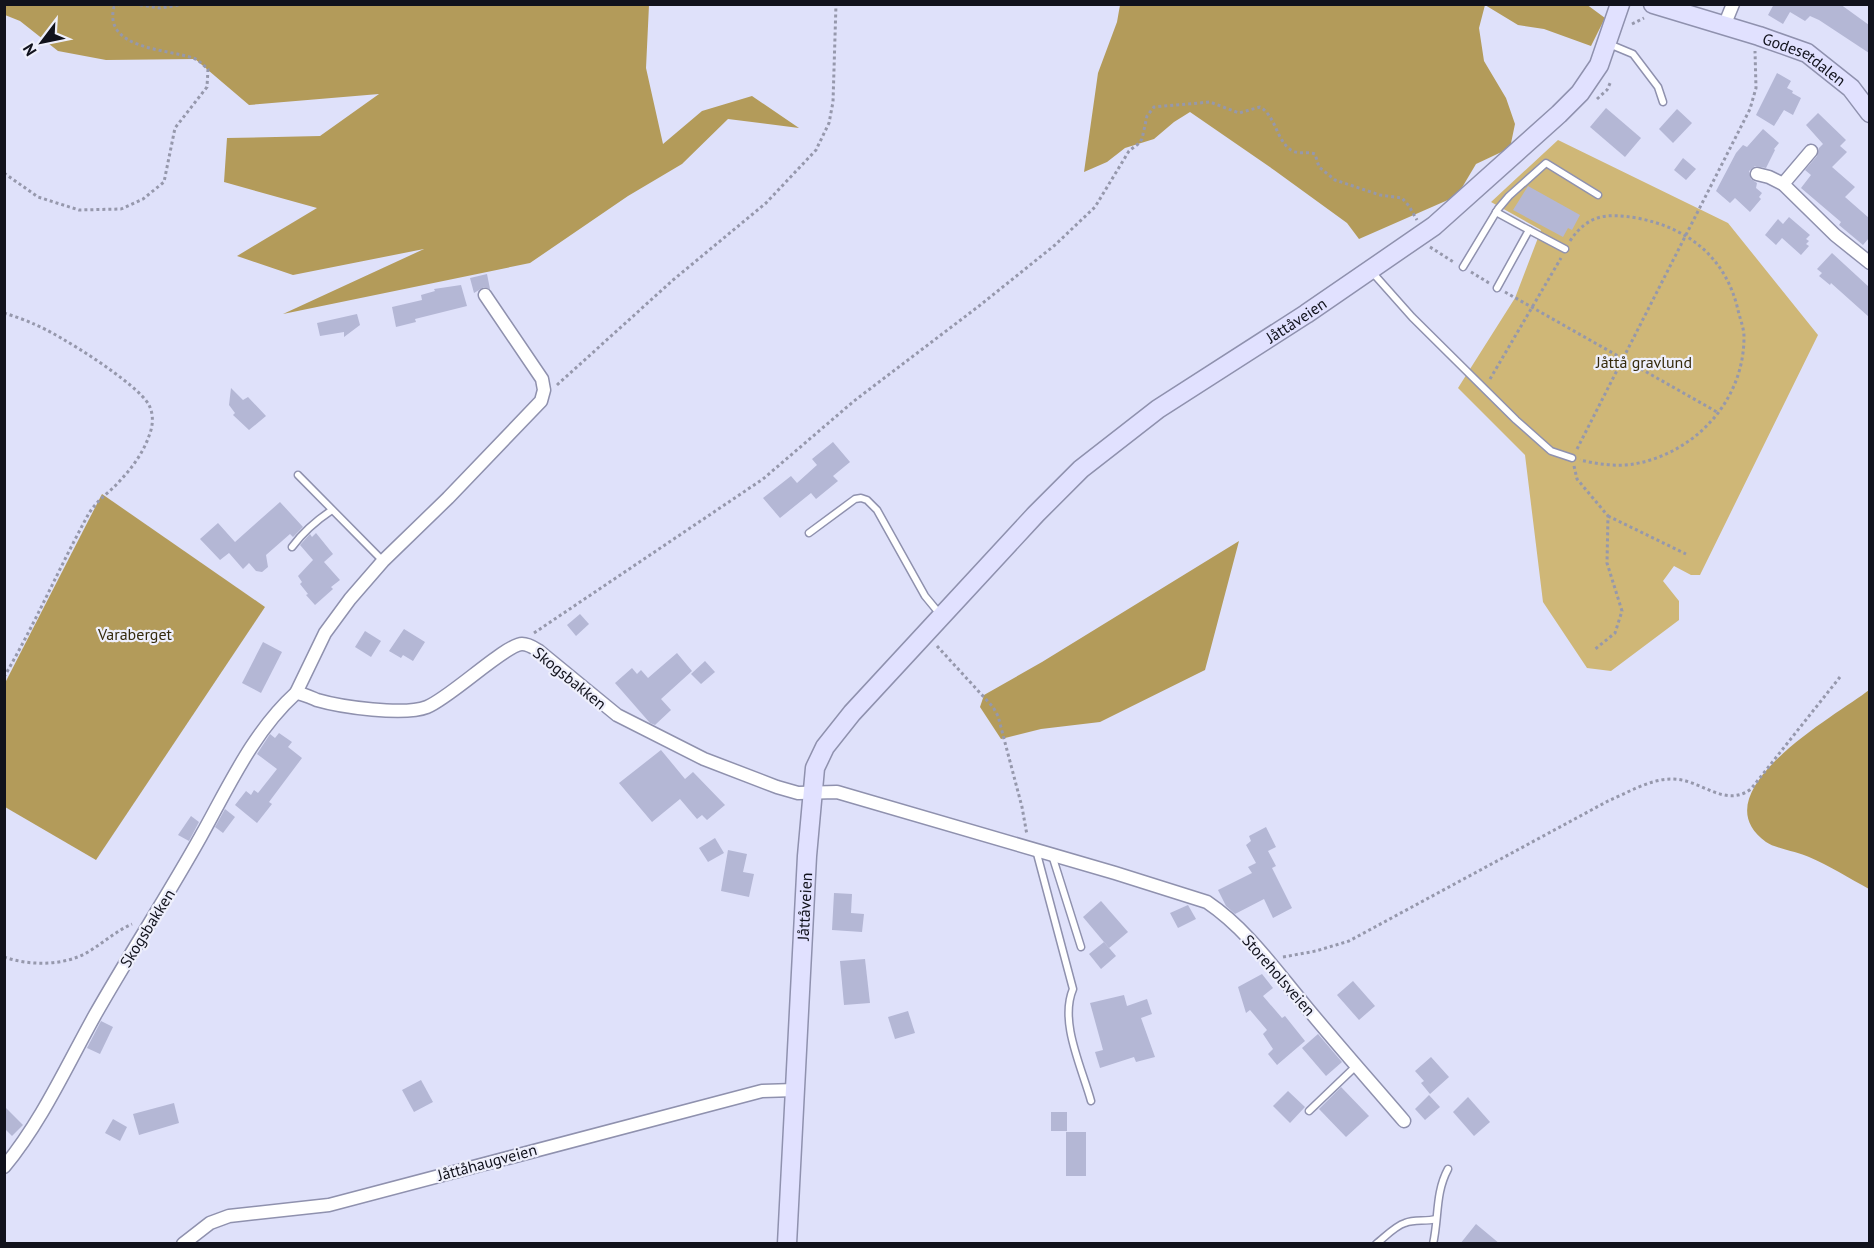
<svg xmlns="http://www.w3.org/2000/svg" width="1874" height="1248" font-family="'PT Sans',sans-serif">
  <rect width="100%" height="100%" fill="#dfe1fa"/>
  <polygon fill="#cfb777" points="1558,140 1728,223 1818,335 1700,575 1691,575 1674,566 1663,581 1679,601 1679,620 1611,671 1587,668 1543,602 1525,455 1458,388 1515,298 1541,230 1491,202"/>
  <g fill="#b39b5a">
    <polygon points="5,4 649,5 646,68 663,144 702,111 752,96 799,128 728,119 682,164 628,196 530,263 283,314 424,249 293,275 237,256 317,208 224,182 227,138 320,136 379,94 249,105 195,59 106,60 58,51 20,21 5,15"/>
    <polygon points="1586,4 1605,18 1591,46 1544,29 1518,25 1485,5 1479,28 1484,61 1506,98 1515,124 1510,148 1476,164 1457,196 1359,239 1347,223 1274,170 1190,112 1174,122 1154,139 1125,148 1107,162 1084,172 1098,73 1117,22 1120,5"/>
    <polygon points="102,494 265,607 96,860 5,807 5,683"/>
    <polygon points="1239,541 1205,670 1100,722 1041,729 1001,739 980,707 984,695 1042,662"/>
    <path d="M 1869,690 L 1869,689 L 1869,889 C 1849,878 1830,866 1809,857 C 1798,852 1774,848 1766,842 C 1697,792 1837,715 1869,690 Z"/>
  </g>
  <g fill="#b4b7d5">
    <polygon points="1774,4 1840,4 1869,25 1869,53 1819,20 1810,16 1805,21 1790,12 1783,24 1768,15"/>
    <polygon points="1777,73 1791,81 1787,88 1793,91 1792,93 1801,98 1793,115 1784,110 1774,126 1756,115"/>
    <polygon points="1606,108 1641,138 1625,157 1590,127"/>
    <polygon points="1677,109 1692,123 1673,143 1659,129"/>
    <polygon points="1818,113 1846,140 1840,146 1847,152 1832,167 1855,187 1845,197 1869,218 1869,238 1863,245 1839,225 1841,222 1801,188 1811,175 1805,170 1817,156 1819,148 1823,144 1806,125"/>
    <polygon points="1763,129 1779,143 1774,149 1775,150 1766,168 1755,166 1749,171 1751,179 1757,183 1756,188 1762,193 1759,197 1761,199 1750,212 1735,198 1730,203 1716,191 1736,153 1743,145 1747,147"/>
    <polygon points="1683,158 1696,169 1686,180 1674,170"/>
    <polygon points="1528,186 1580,215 1572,230 1568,228 1563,237 1513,210"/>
    <polygon points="1789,217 1810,235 1806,239 1809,241 1806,244 1809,246 1801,255 1782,238 1776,245 1765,235 1778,219 1783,224"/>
    <polygon points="1832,253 1869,287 1869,317 1831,283 1830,285 1819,276 1822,273 1817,269"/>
    <polygon points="487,274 490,289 484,287 474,293 470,278"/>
    <polygon points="461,285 467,306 415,319 416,322 396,327 392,307 422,300 421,295 435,291 434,289"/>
    <polygon points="357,314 360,325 344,337 344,332 320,336 317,323"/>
    <polygon points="231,388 243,400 248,397 266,416 249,430 233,415 235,413 229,405"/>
    <polygon points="833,442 850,462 833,476 838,481 816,499 811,493 780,518 763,498 791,476 797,483 817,465 812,459"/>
    <polygon points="280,502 303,527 293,537 290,534 266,555 268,567 262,572 256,571 249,563 243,569 229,553 220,560 200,539 218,523 235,542"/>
    <polygon points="316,533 333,554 324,562 340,580 331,587 333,589 315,605 306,595 308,594 300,584 302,582 298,576 313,560 300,545 310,534 312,537"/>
    <polygon points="580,614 589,624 576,636 567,625"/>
    <polygon points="404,629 425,642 413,661 403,655 401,658 389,651"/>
    <polygon points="365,631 381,641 371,657 355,647"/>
    <polygon points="263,642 282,652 261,693 242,683"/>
    <polygon points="677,653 692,671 661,699 671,710 655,725 650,723 615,683 632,668 637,674 641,670 648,678"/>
    <polygon points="705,661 715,672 701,684 691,674"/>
    <polygon points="279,733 292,742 288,747 302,758 269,802 272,804 257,823 235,805 246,791 251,795 254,790 258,793 277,769 257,754 270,734 275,738"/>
    <polygon points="661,750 685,779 693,772 725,805 707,820 702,815 697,819 680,799 652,822 619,783"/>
    <polygon points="225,809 235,817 223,833 215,827"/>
    <polygon points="191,816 199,822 189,841 178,835"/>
    <polygon points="1266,827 1276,847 1268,851 1276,866 1272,868 1292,908 1273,918 1264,899 1235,914 1226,906 1218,890 1252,873 1248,867 1256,863 1246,845 1251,841 1249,836"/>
    <polygon points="715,838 724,853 708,862 699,848"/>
    <polygon points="728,850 747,854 743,872 754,874 749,897 721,891"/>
    <polygon points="834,893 852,894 851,913 864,914 862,932 832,930"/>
    <polygon points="1101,901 1128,932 1109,948 1083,917"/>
    <polygon points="1188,905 1196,919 1178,928 1170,913"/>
    <polygon points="1104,942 1116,956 1101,969 1089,954"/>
    <polygon points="865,959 870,1003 844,1005 840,961"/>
    <polygon points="1262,974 1273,988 1263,996 1282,1018 1285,1016 1305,1041 1277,1065 1268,1054 1273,1049 1263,1034 1267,1030 1250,1010 1246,1013 1238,987"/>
    <polygon points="1353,981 1375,1006 1359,1020 1337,995"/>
    <polygon points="1124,995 1127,1006 1147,999 1152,1014 1141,1018 1155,1057 1136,1062 1134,1057 1100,1068 1095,1052 1103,1050 1090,1003"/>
    <polygon points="908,1011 915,1033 895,1039 888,1017"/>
    <polygon points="101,1021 113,1027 100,1054 87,1048"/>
    <polygon points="1318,1034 1342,1062 1326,1076 1302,1048"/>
    <polygon points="1431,1057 1449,1077 1430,1094 1421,1083 1424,1081 1415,1071"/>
    <polygon points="421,1080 433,1102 414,1112 402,1090"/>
    <polygon points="1341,1087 1369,1116 1346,1137 1319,1109"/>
    <polygon points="1288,1091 1305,1107 1290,1123 1273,1106"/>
    <polygon points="1429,1095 1440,1107 1425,1120 1415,1109"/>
    <polygon points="1468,1097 1490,1122 1474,1136 1453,1112"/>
    <polygon points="174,1103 179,1123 139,1135 133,1114"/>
    <polygon points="4,1106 23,1125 12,1136 4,1128"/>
    <rect x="1051" y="1112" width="16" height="19"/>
    <polygon points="113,1119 127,1127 120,1141 105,1133"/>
    <rect x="1066" y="1132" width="20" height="44"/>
    <polygon points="1476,1224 1500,1244 1460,1244"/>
  </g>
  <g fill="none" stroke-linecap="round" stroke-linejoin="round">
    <defs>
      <g id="lane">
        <polyline points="1609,44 1633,54 1658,87 1663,102"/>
        <polyline points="1496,212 1529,230"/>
        <polyline points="1463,267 1498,209 1509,196 1546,163 1598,195"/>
        <polyline points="1372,272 1412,317 1516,420 1551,451 1572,458"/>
        <polyline points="1497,288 1529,230 1565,249"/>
        <polyline points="298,475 383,561"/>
        <polyline points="809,533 855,499 861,498 867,500 877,510 925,596 939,613"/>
        <path d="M 292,547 C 303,532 317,520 332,510"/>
        <path d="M 1036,850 L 1073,989 C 1059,1022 1082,1068 1091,1101"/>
        <polyline points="1052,855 1081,947"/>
        <polyline points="1309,1111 1356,1066"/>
        <path d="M 1376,1244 C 1385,1237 1395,1226 1405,1223 C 1415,1219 1425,1222 1436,1219"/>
        <path d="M 1433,1244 C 1439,1218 1435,1193 1448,1169"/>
      </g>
      <g id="street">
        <polyline points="1724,26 1733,4"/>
        <polyline points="1757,174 1769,177 1783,184 1835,235 1870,263"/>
        <polyline points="1783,184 1811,151"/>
        <polyline points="296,693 325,633 350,599 383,561 448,498 541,401 544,390 542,379 485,295"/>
        <path d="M 4,1167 C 42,1121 66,1067 95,1015 C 129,955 167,897 201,836 C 229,786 253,732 296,693 C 304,694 310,697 317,700 C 341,707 404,716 427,707 C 450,698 506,644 522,644 C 529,644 534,648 539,651 L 617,715 L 704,759 L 777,787 L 798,793 L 837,792 L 1115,873 L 1207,902 C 1244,927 1271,964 1299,998 C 1333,1040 1369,1080 1404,1121"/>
        <polyline points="183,1244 210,1223 229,1216 329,1205 762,1091 795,1090"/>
      </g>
      <g id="secondary">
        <path id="s1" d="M 1653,4 L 1759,36 L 1807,53 L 1851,88 L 1870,113"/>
        <path id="s2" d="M 787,1244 L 807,856 L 815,768 L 825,747 L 852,713 L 1036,514 L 1081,469 L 1158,409 L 1306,314 L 1434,226 L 1559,114 L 1580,93 L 1599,65 L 1620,4"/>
      </g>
    </defs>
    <use href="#lane" stroke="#8f91ae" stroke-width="9"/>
    <use href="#street" stroke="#8f91ae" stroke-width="15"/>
    <use href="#secondary" stroke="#8f91ae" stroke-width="21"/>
    <g stroke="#9698ac" stroke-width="3" stroke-dasharray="3 3" stroke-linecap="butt">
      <polyline points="134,4 160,8 185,4"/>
      <polyline points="1632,24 1644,18"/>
      <polyline points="1597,99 1607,90 1611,81"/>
      <path d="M 4,173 L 38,197 L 79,210 L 121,209 L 143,199 L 164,182 L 175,128 L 207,87 L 208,69 C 203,65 199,60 193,58 C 167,49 103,49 114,7 L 120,4"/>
      <path d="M 1570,241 C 1588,214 1607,213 1637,218 C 1689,228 1726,258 1738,310 C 1740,319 1744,328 1744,337 C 1744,401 1695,453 1634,464 C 1617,467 1597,464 1580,460"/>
      <polyline points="1430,247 1455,263"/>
      <polyline points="1471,272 1489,283"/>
      <polyline points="1505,292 1717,412"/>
      <path d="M 4,313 C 14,316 25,320 34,324 C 59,334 138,384 149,405 C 154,415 153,426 149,436 C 142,456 128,473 113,488 C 104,496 94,504 88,515 C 59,568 35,624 4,677"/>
      <polyline points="1490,379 1561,258"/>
      <polyline points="557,385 673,280 766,203 816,150 829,123 833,102 836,4"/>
      <polyline points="1577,449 1750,109 1756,88 1755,51"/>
      <polyline points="1574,466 1577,479 1608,516 1607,563 1622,611 1615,633 1594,650"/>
      <polyline points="1608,516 1686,554"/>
      <path d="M 534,633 L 763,479 L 854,401 L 979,306 L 1055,245 L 1095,207 L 1129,151 L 1138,144 L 1142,139 L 1147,116 L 1154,107 L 1210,102 L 1239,113 L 1260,107 C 1276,116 1276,140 1291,150 C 1299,155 1307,151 1315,154 L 1319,167 L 1335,180 L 1380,195 L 1402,198 L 1409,206 L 1417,220"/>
      <polyline points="937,646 993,707 998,716 1022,807 1027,835"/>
      <path d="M 4,957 C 30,966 64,966 88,952 C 103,943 116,931 132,924"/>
      <path d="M 1283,957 L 1316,951 L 1349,941 L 1608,801 C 1627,793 1650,779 1671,779 C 1700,778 1724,809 1751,789 L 1840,677"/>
    </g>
    <use href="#lane" stroke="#fff" stroke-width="6"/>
    <use href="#street" stroke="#fff" stroke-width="12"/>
    <use href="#secondary" stroke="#e1e1ff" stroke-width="18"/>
  </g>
  <g text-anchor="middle" stroke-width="4.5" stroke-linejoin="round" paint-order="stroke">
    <g font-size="16" fill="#11121c" stroke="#eeeffc">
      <text dy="6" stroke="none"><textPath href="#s1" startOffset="162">Godesetdalen</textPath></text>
      <text dy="6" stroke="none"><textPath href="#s2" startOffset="1140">Jåttåveien</textPath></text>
      <text transform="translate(570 678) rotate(39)" y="6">Skogsbakken</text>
      <text dy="6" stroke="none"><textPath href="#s2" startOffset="338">Jåttåveien</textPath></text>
      <text transform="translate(147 928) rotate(-58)" y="6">Skogsbakken</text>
      <text transform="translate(1279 975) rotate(49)" y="6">Storeholsveien</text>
      <text transform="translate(487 1162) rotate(-15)" y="6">Jåttåhaugveien</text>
    </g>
    <g font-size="16" fill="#352a0c" stroke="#eeeffc">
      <text x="1644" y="368">Jåttå gravlund</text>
      <text x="135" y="640">Varaberget</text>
    </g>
  </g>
  <rect width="1874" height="1248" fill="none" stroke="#11121c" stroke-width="12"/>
  <g transform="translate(42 42) rotate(238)" stroke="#eeeffc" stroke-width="4.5" paint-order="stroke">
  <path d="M0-4.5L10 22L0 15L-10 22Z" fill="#11121c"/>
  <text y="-9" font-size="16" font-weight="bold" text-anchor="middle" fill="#11121c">N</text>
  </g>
</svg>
